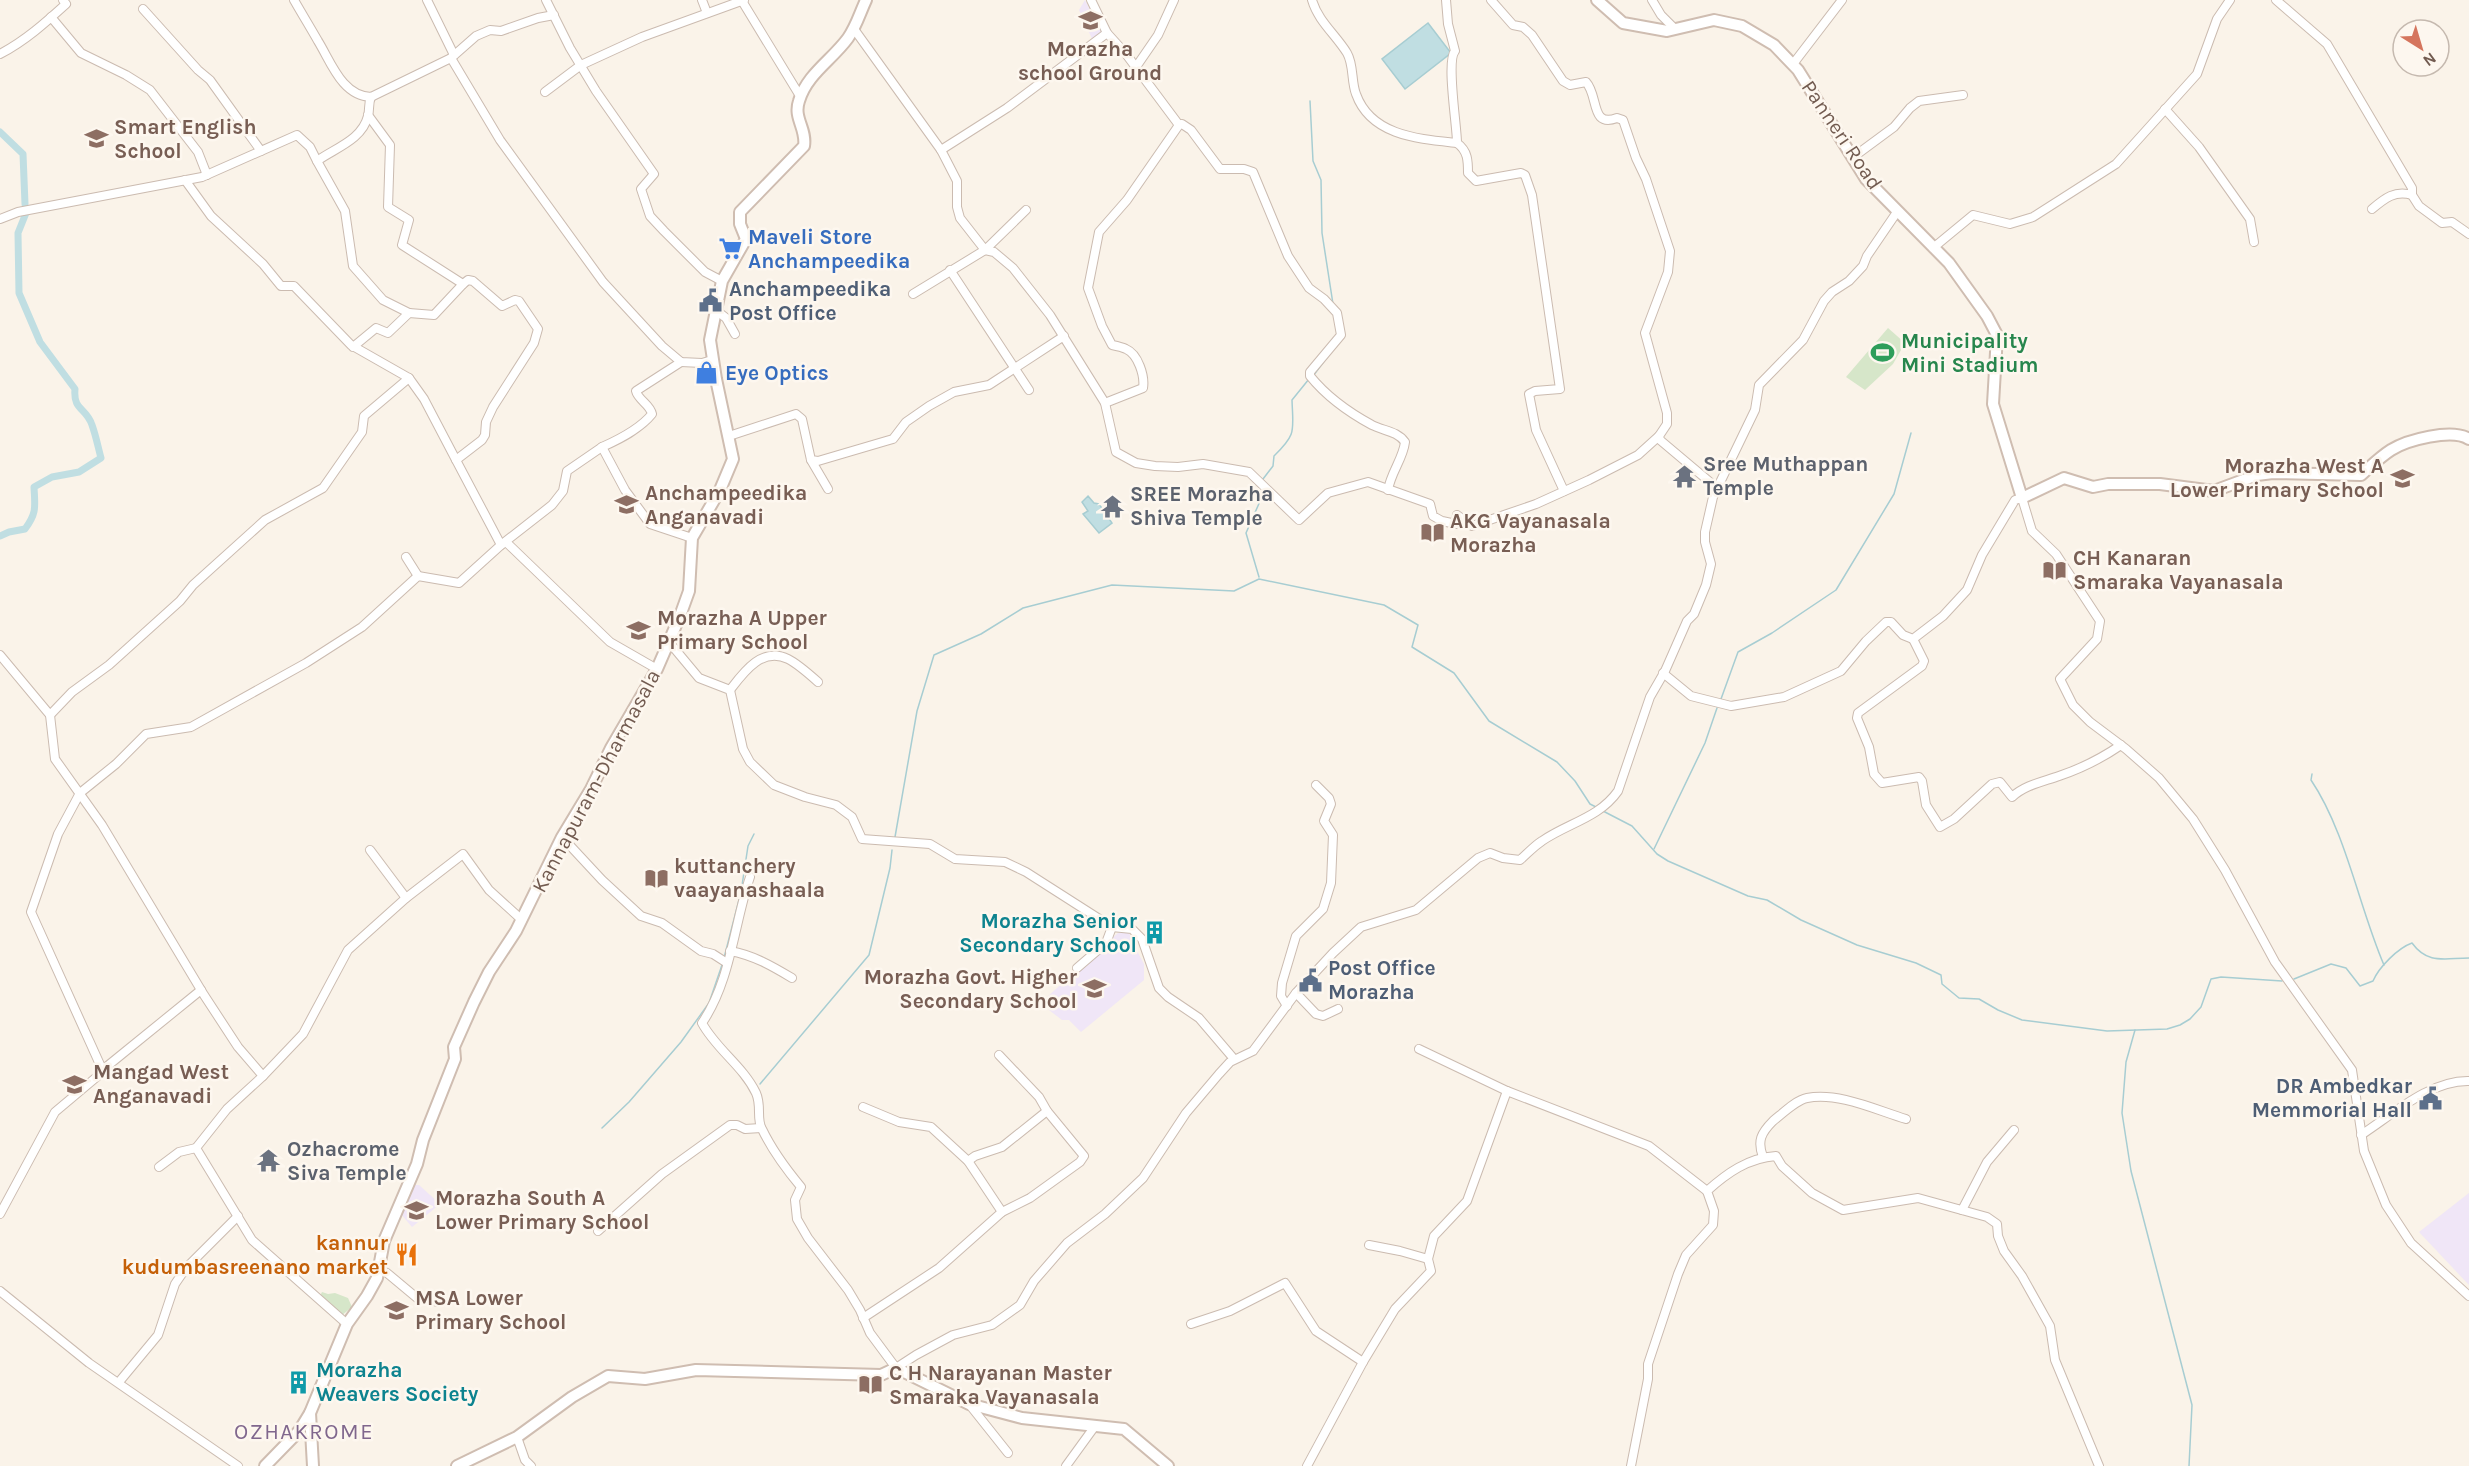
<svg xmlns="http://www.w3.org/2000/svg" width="2469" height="1466" font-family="Karla,sans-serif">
  <rect width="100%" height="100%" fill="#faf3e9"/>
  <g fill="#f0e6f7">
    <polygon points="1085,0 1102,33 1093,41 1079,10"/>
    <polygon points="1128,932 1133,939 1135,947 1144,964 1144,980 1081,1032 1069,1020 1062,1020 1049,1010 1046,998 1118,933"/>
    <polygon points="413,1185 419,1185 440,1204 412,1227 401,1214"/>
    <polygon points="2469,1193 2469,1285 2419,1232"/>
  </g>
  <g fill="#d6e6c9">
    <polygon points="1888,328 1905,343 1893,364 1865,390 1846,377"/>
    <polygon points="322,1292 328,1294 335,1293 348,1298 352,1307 341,1316 320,1296"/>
  </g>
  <g fill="#c0dee2" stroke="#a7cdd2" stroke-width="1.5">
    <polygon points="1428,23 1451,53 1405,89 1382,59"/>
    <polygon points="1088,496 1094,503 1099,504 1112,523 1099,533 1083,514 1088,511 1082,502"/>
  </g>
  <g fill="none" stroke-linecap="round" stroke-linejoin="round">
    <g stroke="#a7cdd2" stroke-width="1.5">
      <polyline points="1310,101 1313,161 1321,180 1322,233 1333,304"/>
      <polyline points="1313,376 1328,356"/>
      <path d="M 1263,479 L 1273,466 L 1274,456 C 1297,434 1293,431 1292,400 L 1309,379"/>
      <polyline points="1259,577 1246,533 1261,499 1261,493"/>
      <polyline points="1721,699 1738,652 1772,633 1836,590 1894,494 1911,433"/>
      <path d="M 2312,774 L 2311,780 C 2346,832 2359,907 2384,965"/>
      <polyline points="1603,811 1632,826 1657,854 1668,861 1748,896 1767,900 1801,920 1857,945 1916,963 1941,975 1942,984 1959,998 1979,999 1998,1010 2022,1020 2107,1031 2167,1029 2180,1025 2190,1019 2201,1007 2211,979 2221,977 2282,981"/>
      <polyline points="895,837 917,711 934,655 981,634 1023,608 1112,585 1234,591 1259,579 1384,605 1418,625 1412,647 1454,673 1489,721 1557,762 1575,781 1590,804 1596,807"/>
      <polyline points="1654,849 1705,743 1717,708"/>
      <polyline points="724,958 741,892 748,846 754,834"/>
      <path d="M 2294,979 L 2331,964 L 2346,968 L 2360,986 L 2373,981 C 2379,967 2398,948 2412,943 C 2428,965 2445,958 2469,958"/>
      <polyline points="2135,1030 2126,1062 2122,1113 2131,1171 2192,1405 2189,1466"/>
      <polyline points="760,1084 869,955 890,868 892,850"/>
      <polyline points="602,1128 629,1102 681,1042 709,1003 723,962"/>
    </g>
    <g stroke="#c0dee2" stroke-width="7">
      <polyline points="0,132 23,154 25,204"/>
      <path d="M 0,536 L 9,532 L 25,529 C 37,513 35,507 34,487 L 52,477 L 79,472 L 101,458 C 98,447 96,436 92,425 C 86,407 73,411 75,389 L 40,342 L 19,293 L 18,233 L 26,213"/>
    </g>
    <defs>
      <g id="minor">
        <path d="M 294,0 C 302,14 310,27 318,41 C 331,62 342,96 371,97 L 451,58 L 500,140 L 603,282 L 662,346 L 681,362 L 702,363 L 712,360"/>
        <polyline points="427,0 454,55"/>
        <polyline points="546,0 570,48 596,91 654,174 641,189 650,216 664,231 705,272 722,281"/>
        <polyline points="702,0 707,13"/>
        <path d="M 1091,0 L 1107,33 L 1126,54 L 1179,125 L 1127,200 L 1099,232 L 1088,288 L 1102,326 L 1112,345 C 1117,346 1122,347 1126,349 C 1138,354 1145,376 1143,388 L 1105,403"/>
        <path d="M 1312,0 C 1318,21 1336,35 1347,53 C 1354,65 1351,81 1356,94 C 1371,136 1419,139 1457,143"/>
        <path d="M 1446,0 L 1448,24 L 1455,51 C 1446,61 1457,125 1457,143 C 1468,151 1468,161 1468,173 L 1476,181 L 1521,173 L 1525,175 L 1532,195 L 1560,389 L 1535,391 L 1529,394 L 1536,430 L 1564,491"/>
        <path d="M 1491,0 L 1513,25 L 1523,27 L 1532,35 L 1563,81 L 1570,85 L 1586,82 C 1599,96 1590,128 1617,118 L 1623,120 L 1636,158 L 1646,179 L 1670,251 L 1668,272 L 1645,333 L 1667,413 L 1667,424 L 1659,436 L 1660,440 L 1717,488"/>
        <polyline points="1652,0 1661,15 1675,29"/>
        <polyline points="2276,0 2327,44 2412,188 2412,195 2419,206 2442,223 2452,222 2469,234"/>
        <polyline points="742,1 800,96"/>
        <polyline points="143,9 198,70 210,80 261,151"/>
        <polyline points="51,17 81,53 126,75 150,90 198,152 207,175"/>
        <polyline points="854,29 941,150 957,181 957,207 960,218 985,250 994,252 1013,268 1050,315 1105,403 1116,452 1136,463 1155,466 1178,467 1203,464 1249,472 1299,520 1328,493 1368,482 1430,504 1433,516 1442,521 1456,524 1457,515 1472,526 1536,504 1589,480 1638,455 1659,436"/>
        <path d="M 0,54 C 25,41 45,23 66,4 L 63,0"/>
        <polyline points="451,58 476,36 490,30 501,31 538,18 554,15"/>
        <polyline points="1793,64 1842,0"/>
        <polyline points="1136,67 1158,35 1174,0"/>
        <polyline points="545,92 581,65 642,37 744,0"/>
        <polyline points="2165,109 2199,147 2250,219 2254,242"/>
        <polyline points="368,115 390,145 388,207 409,220 402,245 463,284"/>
        <path d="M 1178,125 L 1182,124 L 1191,130 L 1220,169 L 1244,169 L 1253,172 L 1288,256 L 1309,288 L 1324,299 L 1337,313 L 1341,335 L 1310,372 L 1310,376 C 1327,397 1348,412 1372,425 C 1384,431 1397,431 1405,442 C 1403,459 1391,472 1388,490"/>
        <polyline points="941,150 1007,108 1107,33"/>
        <polyline points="1852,158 1894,127 1910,108 1919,101 1963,95"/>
        <path d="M 2372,209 C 2385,198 2395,190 2412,195"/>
        <polyline points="0,219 18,212 202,177 297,135 310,147 317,161"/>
        <polyline points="1933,248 1973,215 2010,224 2033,217 2116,164 2197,74 2217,19 2230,0"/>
        <polyline points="950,270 1029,390"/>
        <polyline points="913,294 985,250 1026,210"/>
        <polyline points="717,311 726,318 735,334"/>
        <polyline points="409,313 434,315 463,284 468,280 473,281 502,306 515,300 519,301 538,329 534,343 493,407 486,422 485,435 482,440 456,460 501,545"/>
        <path d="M 353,347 L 376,328 L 388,333 L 409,313 L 383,300 L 353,266 L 345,211 L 317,161 C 335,148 362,140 368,116 C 370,109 368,104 371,97"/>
        <path d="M 681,362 L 636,391 C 638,400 650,404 652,414 C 640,429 620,439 602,447 L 625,490 L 650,524 L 692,538"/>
        <polyline points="409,378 424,399 456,460"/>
        <polyline points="729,436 796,414 802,419 811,460 818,461 886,441 893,439 906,422 929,406 954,392 989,385 1064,336"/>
        <polyline points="811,460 828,489"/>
        <polyline points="506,542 610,642 657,669"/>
        <polyline points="406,557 418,576"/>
        <path d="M 1913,639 L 1924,661 L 1922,666 L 1858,713 L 1857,718 L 1869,747 L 1874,774 L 1882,783 L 1919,777 L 1922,781 L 1926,805 L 1940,827 L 1954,819 L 1992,784 L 2000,782 L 2012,797 C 2025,785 2042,782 2059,776 C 2080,769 2102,758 2121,745"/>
        <polyline points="669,642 699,678 730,690 743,749 750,762 774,785 805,797 836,805 852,817 862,839 930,844 955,859 1005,862 1026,872 1112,927 1132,929 1142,939 1159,988 1168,997 1199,1018 1234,1059"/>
        <polyline points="0,655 50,715 55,759 102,825 204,995 238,1047 263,1076 227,1109 196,1148 252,1240 347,1324"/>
        <polyline points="1663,673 1691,696 1731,706 1784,697 1841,671 1866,641 1886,622 1891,622 1903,635 1913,639 1943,616 1967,590 1982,555 2015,500 2022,498 2032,531 2056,554 2100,621 2097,639 2060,679 2073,705 2090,722 2126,749 2159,778 2193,819 2225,870 2275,962 2352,1070 2364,1151 2386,1205 2411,1243 2469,1296"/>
        <path d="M 730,690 C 743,673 762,646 788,659 C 798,664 809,674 818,682"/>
        <polyline points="50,715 72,692 109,665 180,601 193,585 265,520 323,488 362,432 364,416 409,378 351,345 294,286 281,286 263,264 211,216 185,180"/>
        <polyline points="562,837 602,880 641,916 662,923 701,951 713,954 727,963"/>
        <polyline points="370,850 406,898"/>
        <path d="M 750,877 C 734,924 731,981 702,1023 C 716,1049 743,1066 756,1093 C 762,1106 756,1119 762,1129 C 772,1150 786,1169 801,1187 L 795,1200 L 797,1219 L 808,1238 L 848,1290 L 860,1310 L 870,1333 L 896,1368 L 916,1355 L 953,1335 L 992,1325 L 1020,1305 L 1034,1281 L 1067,1243 L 1105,1214 L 1143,1178 L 1186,1113 L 1219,1074 L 1230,1062 L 1253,1051 L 1296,993 L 1333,953 L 1361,927 L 1416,910 L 1478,858 L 1490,853 L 1503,858 L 1520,860 C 1527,854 1534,846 1542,841 C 1568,823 1599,818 1618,791 L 1650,697 L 1665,671 L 1687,621 L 1694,614 L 1706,585 L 1711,564 L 1705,542 L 1705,532 L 1713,497 L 1755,410 L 1759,385 L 1803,340 L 1824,301 L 1832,292 L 1849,281 L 1863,266 L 1867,256 L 1897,212"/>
        <path d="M 730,951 C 753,955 772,966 792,978"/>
        <polyline points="1077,968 1106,943 1112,927"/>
        <polyline points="1296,993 1316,1014 1323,1016 1338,1009"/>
        <polyline points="1287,1006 1281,996 1282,983 1296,936 1323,909 1331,883 1333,835 1324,821 1331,804 1329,798 1316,785"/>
        <polyline points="1419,1049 1507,1091 1649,1146 1707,1191"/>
        <polyline points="100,1072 201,990"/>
        <polyline points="263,1076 303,1034 348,950 406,898 463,854 489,890 522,920"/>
        <polyline points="863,1107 899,1122 931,1127 968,1161 1002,1212"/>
        <path d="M 2361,1135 C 2392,1115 2430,1080 2469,1081"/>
        <path d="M 1763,1157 C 1757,1141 1761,1133 1773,1121 C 1782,1114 1796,1100 1807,1098 C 1839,1092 1876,1110 1906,1119"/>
        <polyline points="968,1161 975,1156 1002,1147 1047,1111"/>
        <polyline points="159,1167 179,1152 196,1148"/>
        <polyline points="1962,1210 1987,1162 2014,1130"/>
        <polyline points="0,1214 55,1112 99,1075 102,1069 31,912 58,834 80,793 116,764 146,734 191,727 306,663 362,627 418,576 459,583 501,545 552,505 563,491 567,471 602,447"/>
        <polyline points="598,1231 662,1174 730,1125 737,1125 745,1129 761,1128"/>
        <polyline points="1369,1245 1400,1251 1428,1259"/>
        <polyline points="378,1269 387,1273 417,1298 439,1302"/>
        <polyline points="0,1291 89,1363 238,1466"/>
        <polyline points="863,1318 939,1268 1002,1212 1030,1198 1080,1162 1084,1156 1047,1111 1039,1097 999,1055"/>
        <polyline points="1191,1324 1230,1311 1285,1283 1316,1331 1363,1362"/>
        <polyline points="119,1382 158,1335 175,1284 186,1268 238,1216"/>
        <polyline points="969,1404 1008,1453"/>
        <polyline points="517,1437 525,1460 531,1466"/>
        <polyline points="1066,1466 1095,1426"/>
        <polyline points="1307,1466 1363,1362 1395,1309 1431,1271 1428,1259 1434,1236 1467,1201 1507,1091"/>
        <path d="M 1631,1466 L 1648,1379 L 1648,1364 L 1678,1274 L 1686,1255 L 1713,1225 L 1714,1211 L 1707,1191 C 1727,1173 1748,1158 1776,1156 L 1782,1166 L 1812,1193 L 1843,1210 L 1918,1198 L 1987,1217 L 1997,1224 L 1998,1236 L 2004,1251 L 2022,1276 L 2050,1326 L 2055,1360 L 2099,1466"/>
      </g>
      <g id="secondary">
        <path d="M 1597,0 L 1623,23 L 1667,31 L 1714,20 L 1742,26 L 1774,45 L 1798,70 L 1866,179 L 1949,263 L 1987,316 L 1997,335 L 1993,404 L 2022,498 L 2064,478 L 2093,487 L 2108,484 L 2160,484 L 2214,491 L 2257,475 L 2273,473 L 2361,475 C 2371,466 2380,457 2391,450 C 2407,440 2452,428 2469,439"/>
        <polyline points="310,1413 313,1466"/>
        <path d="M 265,1466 L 299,1431 L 310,1413 L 347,1324 L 367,1296 L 377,1278 L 384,1241 L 417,1164 L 423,1140 L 455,1059 L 454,1047 L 474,1002 L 489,972 L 516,931 L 562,837 L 591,789 L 611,748 L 657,669 L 680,616 L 689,591 L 692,538 L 720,490 L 733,459 L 716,379 L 710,340 L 722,281 L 746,239 L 740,224 L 740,212 L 804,146 C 807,129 793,118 799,101 C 807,74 832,60 848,38 C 856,27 860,13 866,0"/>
        <polyline points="457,1466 517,1437 572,1397 608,1376 645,1379 696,1370 881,1375 896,1368 969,1404 1022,1418 1124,1429 1168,1466"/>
      </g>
    </defs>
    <use href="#minor" stroke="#cbbbb0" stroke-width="10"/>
    <use href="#secondary" stroke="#cfbdb1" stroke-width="14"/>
    <use href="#minor" stroke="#fff" stroke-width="8"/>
    <use href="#secondary" stroke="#fff" stroke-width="10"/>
  </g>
  <defs>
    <symbol id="school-bare" viewBox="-9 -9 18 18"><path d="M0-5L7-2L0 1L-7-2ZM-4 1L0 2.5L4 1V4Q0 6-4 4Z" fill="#8d6e63" stroke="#fdf7ef" stroke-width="2.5" paint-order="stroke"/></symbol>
    <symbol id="supermarket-bare" viewBox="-9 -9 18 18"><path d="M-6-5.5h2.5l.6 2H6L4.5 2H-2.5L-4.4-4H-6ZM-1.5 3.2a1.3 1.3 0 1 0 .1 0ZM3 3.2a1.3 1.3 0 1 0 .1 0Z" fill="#3f7fe0" stroke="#fdf7ef" stroke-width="2.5" paint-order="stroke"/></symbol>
    <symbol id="civic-bare" viewBox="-9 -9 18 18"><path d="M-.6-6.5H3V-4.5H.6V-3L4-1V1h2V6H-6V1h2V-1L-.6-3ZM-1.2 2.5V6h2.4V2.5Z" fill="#5c6f8a" stroke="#fdf7ef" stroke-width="2.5" paint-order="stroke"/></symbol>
    <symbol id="stadium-bare" viewBox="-9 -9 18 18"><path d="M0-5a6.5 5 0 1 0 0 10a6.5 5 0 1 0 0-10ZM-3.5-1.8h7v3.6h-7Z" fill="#2e9e5b" stroke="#fdf7ef" stroke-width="2.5" paint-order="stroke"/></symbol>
    <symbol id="shop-bare" viewBox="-9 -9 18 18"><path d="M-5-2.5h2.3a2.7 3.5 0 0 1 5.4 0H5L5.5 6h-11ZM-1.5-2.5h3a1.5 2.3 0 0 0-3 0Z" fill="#3f7fe0" stroke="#fdf7ef" stroke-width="2.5" paint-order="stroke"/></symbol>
    <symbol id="temple-bare" viewBox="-9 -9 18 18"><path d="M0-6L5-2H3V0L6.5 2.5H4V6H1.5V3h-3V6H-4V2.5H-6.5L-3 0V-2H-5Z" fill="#6b7280" stroke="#fdf7ef" stroke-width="2.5" paint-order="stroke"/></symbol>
    <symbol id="library-bare" viewBox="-9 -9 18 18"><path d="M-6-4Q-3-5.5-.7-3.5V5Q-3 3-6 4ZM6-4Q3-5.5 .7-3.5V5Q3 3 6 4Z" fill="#8d6e63" stroke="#fdf7ef" stroke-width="2.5" paint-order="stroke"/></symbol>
    <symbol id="building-bare" viewBox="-9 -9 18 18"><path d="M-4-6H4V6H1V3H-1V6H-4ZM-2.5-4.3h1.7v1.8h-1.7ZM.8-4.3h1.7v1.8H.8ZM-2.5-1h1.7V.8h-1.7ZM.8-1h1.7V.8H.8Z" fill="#0f9aa8" stroke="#fdf7ef" stroke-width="2.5" paint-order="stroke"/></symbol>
    <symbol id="restaurant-bare" viewBox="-9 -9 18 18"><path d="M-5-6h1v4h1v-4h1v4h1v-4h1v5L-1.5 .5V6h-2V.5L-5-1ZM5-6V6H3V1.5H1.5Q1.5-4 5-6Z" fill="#e8710a" stroke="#fdf7ef" stroke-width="2.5" paint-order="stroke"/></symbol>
  </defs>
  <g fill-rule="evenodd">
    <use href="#school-bare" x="1074" y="4" width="33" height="33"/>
    <use href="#school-bare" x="80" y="122" width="33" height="33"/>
    <use href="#supermarket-bare" x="714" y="232" width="33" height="33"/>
    <use href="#civic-bare" x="694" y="284" width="33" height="33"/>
    <use href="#stadium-bare" x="1866" y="336" width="33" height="33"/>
    <use href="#shop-bare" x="690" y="356" width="33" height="33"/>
    <use href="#temple-bare" x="1668" y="460" width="33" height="33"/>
    <use href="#school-bare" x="2386" y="462" width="33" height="33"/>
    <use href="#school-bare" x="610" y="488" width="33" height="33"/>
    <use href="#temple-bare" x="1096" y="490" width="33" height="33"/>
    <use href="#library-bare" x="1416" y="516" width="33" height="33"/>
    <use href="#library-bare" x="2038" y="554" width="33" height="33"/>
    <use href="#school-bare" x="622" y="614" width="33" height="33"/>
    <use href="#library-bare" x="640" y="862" width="33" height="33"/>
    <use href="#building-bare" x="1138" y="916" width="33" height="33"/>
    <use href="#civic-bare" x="1294" y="964" width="33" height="33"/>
    <use href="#school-bare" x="1078" y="972" width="33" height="33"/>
    <use href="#school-bare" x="58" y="1068" width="33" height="33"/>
    <use href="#civic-bare" x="2414" y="1082" width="33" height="33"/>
    <use href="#temple-bare" x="252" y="1144" width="33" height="33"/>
    <use href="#school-bare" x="400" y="1194" width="33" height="33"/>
    <use href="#restaurant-bare" x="390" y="1238" width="33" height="33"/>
    <use href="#school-bare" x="380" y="1294" width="33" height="33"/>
    <use href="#building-bare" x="282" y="1366" width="33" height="33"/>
    <use href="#library-bare" x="854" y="1368" width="33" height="33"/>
  </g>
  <g text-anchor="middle" stroke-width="5" stroke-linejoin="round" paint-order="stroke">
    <g font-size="21" font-weight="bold" fill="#785e54" stroke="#fdf7ef" text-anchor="start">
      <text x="1090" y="56" text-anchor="middle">Morazha<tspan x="1090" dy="24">school Ground</tspan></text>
      <text x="114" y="134">Smart English<tspan x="114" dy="24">School</tspan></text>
      <text x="2384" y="473" text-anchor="end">Morazha West A<tspan x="2384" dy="24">Lower Primary School</tspan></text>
      <text x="645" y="500">Anchampeedika<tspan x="645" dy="24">Anganavadi</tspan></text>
      <text x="1450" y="528">AKG Vayanasala<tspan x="1450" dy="24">Morazha</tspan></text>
      <text x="2073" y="565">CH Kanaran<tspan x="2073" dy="24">Smaraka Vayanasala</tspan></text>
      <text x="657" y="625">Morazha A Upper<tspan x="657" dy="24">Primary School</tspan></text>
      <text x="674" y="873">kuttanchery<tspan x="674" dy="24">vaayanashaala</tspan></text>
      <text x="1077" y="984" text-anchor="end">Morazha Govt. Higher<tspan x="1077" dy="24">Secondary School</tspan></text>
      <text x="93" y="1079">Mangad West<tspan x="93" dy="24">Anganavadi</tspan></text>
      <text x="435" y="1205">Morazha South A<tspan x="435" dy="24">Lower Primary School</tspan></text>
      <text x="415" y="1305">MSA Lower<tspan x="415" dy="24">Primary School</tspan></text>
      <text x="889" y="1380">C H Narayanan Master<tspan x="889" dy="24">Smaraka Vayanasala</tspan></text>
    </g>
    <g font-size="21" fill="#725b50" stroke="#fdf7ef">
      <text transform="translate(1842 135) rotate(56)" y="7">Panneri Road</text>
      <text transform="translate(596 781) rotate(-62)" y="7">Kannapuram-Dharmasala</text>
    </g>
    <g font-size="21" font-weight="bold" fill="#366cbe" stroke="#fdf7ef" text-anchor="start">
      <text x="748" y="244">Maveli Store<tspan x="748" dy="24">Anchampeedika</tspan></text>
      <text x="725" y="380">Eye Optics</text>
    </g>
    <g font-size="21" font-weight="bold" fill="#4e5e75" stroke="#fdf7ef" text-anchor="start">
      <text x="729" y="296">Anchampeedika<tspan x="729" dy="24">Post Office</tspan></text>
      <text x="1328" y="975">Post Office<tspan x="1328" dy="24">Morazha</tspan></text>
      <text x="2412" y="1093" text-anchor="end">DR Ambedkar<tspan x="2412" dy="24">Memmorial Hall</tspan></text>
    </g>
    <g font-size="21" font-weight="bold" fill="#27864d" stroke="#fdf7ef" text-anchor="start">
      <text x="1901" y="348">Municipality<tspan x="1901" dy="24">Mini Stadium</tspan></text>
    </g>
    <g font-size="21" font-weight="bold" fill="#5b616d" stroke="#fdf7ef" text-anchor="start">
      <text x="1703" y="471">Sree Muthappan<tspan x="1703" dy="24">Temple</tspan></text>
      <text x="1130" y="501">SREE Morazha<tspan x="1130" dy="24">Shiva Temple</tspan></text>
      <text x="287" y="1156">Ozhacrome<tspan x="287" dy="24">Siva Temple</tspan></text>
    </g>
    <g font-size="21" font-weight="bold" fill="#0d838f" stroke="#fdf7ef" text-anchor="end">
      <text x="1137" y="928">Morazha Senior<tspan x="1137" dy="24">Secondary School</tspan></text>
      <text x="316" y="1377" text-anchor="start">Morazha<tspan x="316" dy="24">Weavers Society</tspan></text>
    </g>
    <g font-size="21" font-weight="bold" fill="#c56008" stroke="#fdf7ef" text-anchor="end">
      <text x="388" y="1250">kannur<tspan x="388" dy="24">kudumbasreenano market</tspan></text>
    </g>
    <g font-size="22" letter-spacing="1.5" fill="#80678d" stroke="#fdf7ef">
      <text x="304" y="1439">OZHAKROME</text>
    </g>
  </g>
  <g transform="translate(2421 48) rotate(143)"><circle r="28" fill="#fdf7ef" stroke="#c5b9af" stroke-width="1.5"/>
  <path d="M0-4.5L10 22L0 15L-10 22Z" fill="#d5755d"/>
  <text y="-9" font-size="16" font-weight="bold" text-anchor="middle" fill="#725b50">N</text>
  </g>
</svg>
